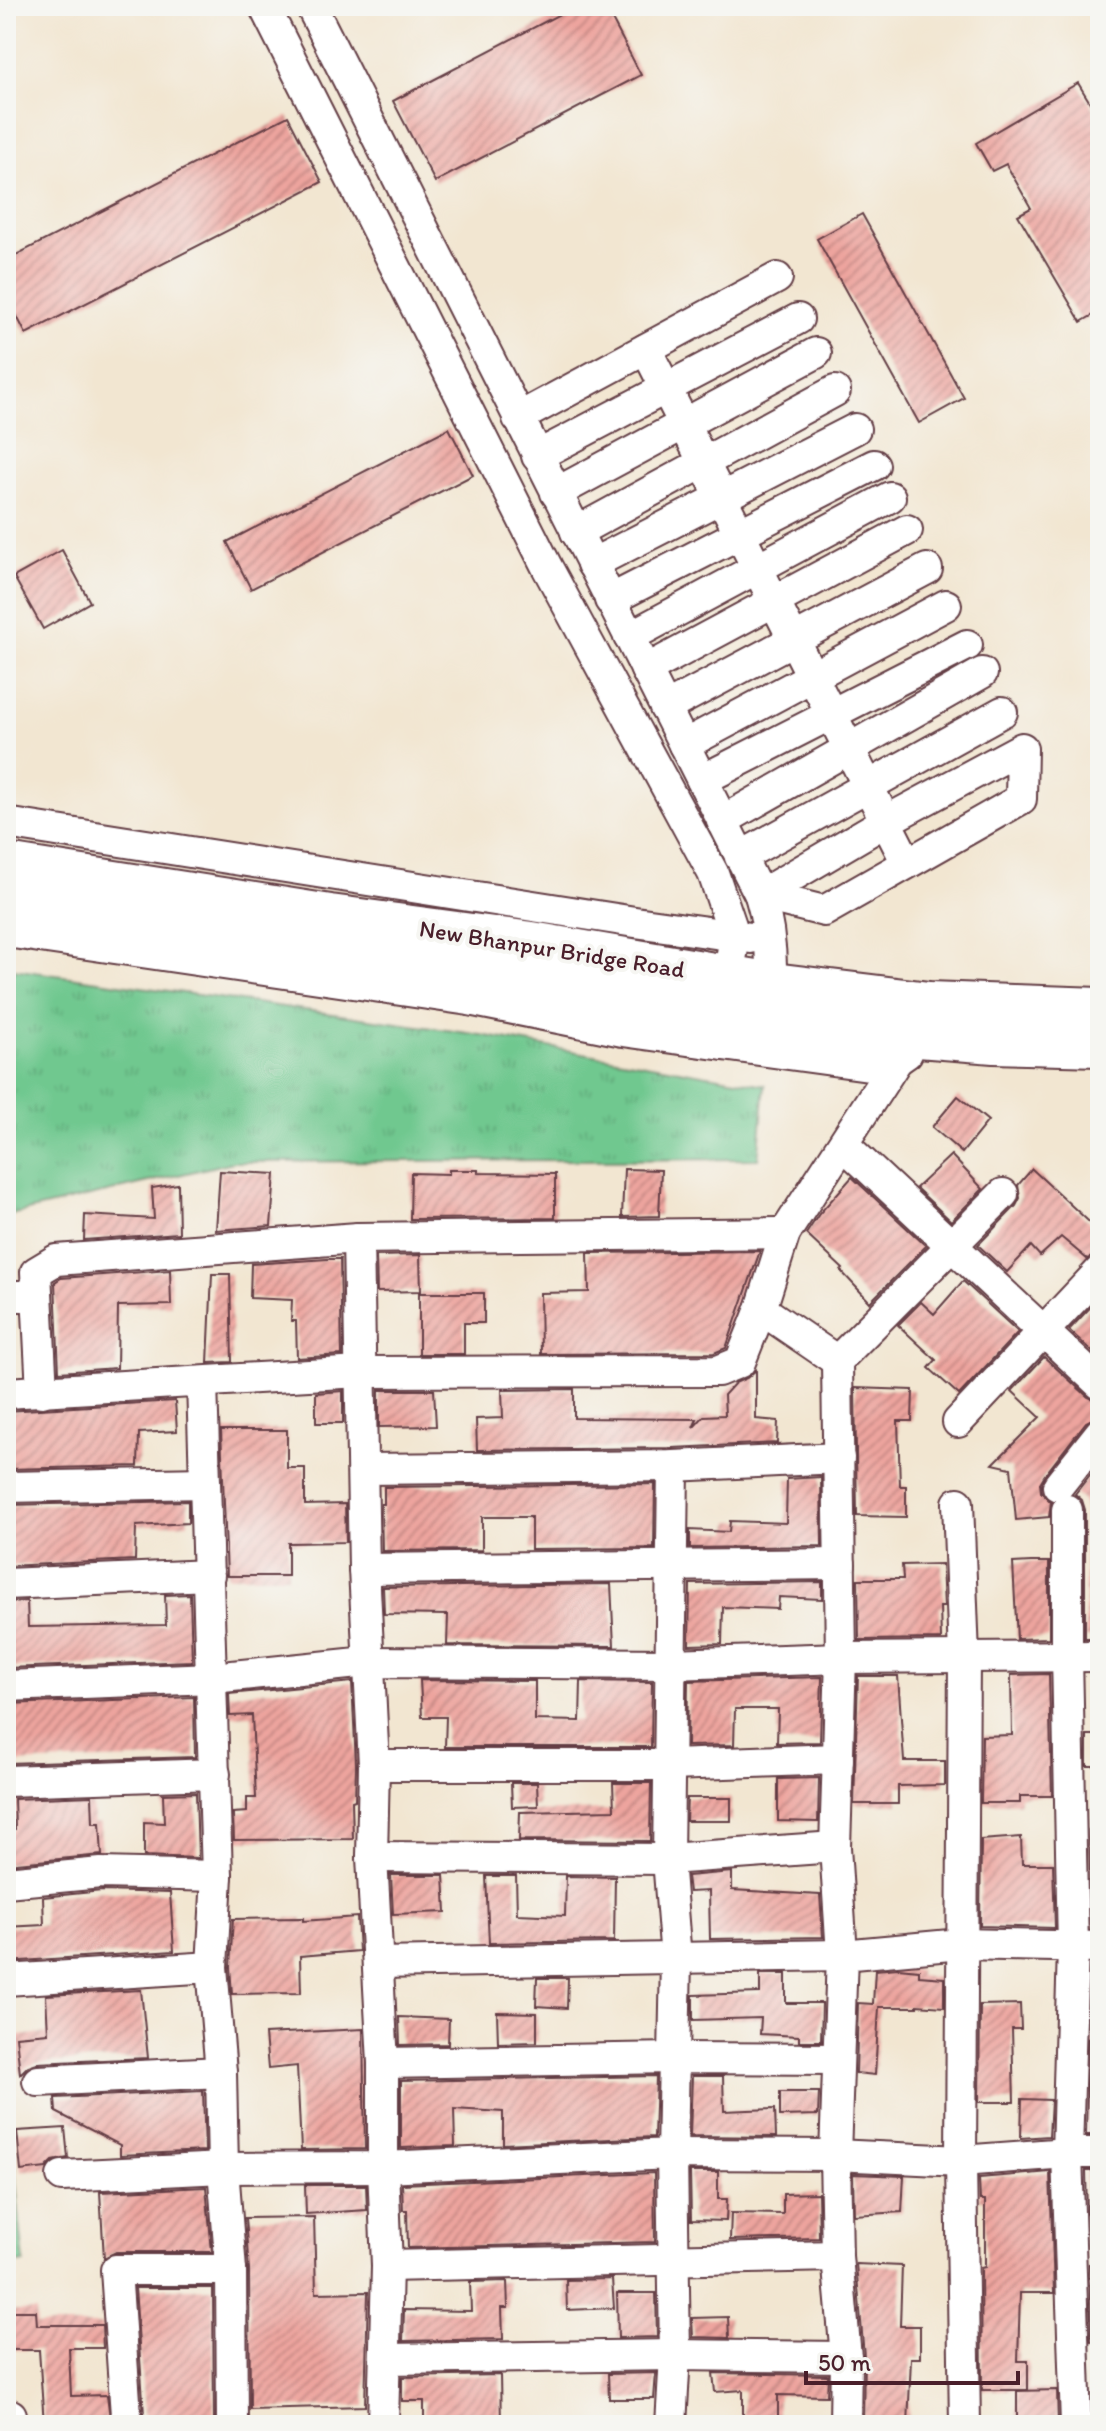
<svg xmlns="http://www.w3.org/2000/svg" width="1106" height="2431" font-family="Itim,sans-serif">
  <defs>
    <pattern id="grass-tufts" width="24" height="20" patternUnits="userSpaceOnUse" patternTransform="scale(2)"><rect width="24" height="20" fill="#6fc88f"/><path d="M3 7l-1-3M5 7V3M7 7l1-3M15 17l-1-3M17 17v-4M19 17l1-3" fill="none" stroke="#62ab7c"/></pattern>
    <pattern id="building-hatch" width="6" height="6" patternUnits="userSpaceOnUse" patternTransform="scale(2)"><rect width="6" height="6" fill="#eda49e"/><path d="M-1 1l2-2M0 6l6-6M5 7l2-2" fill="none" stroke="#c28581"/></pattern>
  </defs>
  <rect width="100%" height="100%" fill="#f6f6f2"/>
  <filter id="ink" filterUnits="userSpaceOnUse"><feTurbulence type="fractalNoise" baseFrequency=".0125" numOctaves="2"/><feDisplacementMap in="SourceGraphic" scale="16" xChannelSelector="R" yChannelSelector="G"/><feConvolveMatrix kernelMatrix="1 2 1 2 8 2 1 2 1" color-interpolation-filters="sRGB"/></filter>
  <filter id="wash" filterUnits="userSpaceOnUse"><feTurbulence type="fractalNoise" baseFrequency=".006" numOctaves="4" result="noise"/><feDisplacementMap in="SourceGraphic" scale="32" xChannelSelector="R" yChannelSelector="G"/><feGaussianBlur stdDeviation="1.8" result="paint"/><feColorMatrix in="noise" values="0 0 0 0 0 0 0 0 0 0 0 0 0 0 0 0 0 1.4 0 .05"/><feComposite in="paint" operator="in"/></filter>
  <g filter="url(#wash)">
    <rect width="100%" height="100%" fill="#f2e6d1"/>
    <g fill="url(#grass-tufts)" stroke="#5c745d" stroke-width="2">
      <polygon points="6,968 475,1034 765,1085 758,1159 233,1162 6,1216"/>
      <polygon points="6,2090 7,2094 24,2263 6,2262"/>
    </g>
    <g id="blocks">
      <g fill="url(#building-hatch)">
        <polygon points="575,6 605,6 641,75 435,182 393,101"/>
        <polygon points="1078,83 1100,119 1100,311 1081,322 1018,215 1031,208 1006,164 992,171 976,143"/>
        <polygon points="288,116 322,182 26,334 6,295 6,260"/>
        <polygon points="862,214 964,398 919,423 817,239"/>
        <polygon points="449,428 473,475 251,589 227,542"/>
        <polygon points="62,550 90,602 43,629 14,577"/>
        <polygon points="958,1096 988,1121 962,1153 932,1127"/>
        <polygon points="951,1155 983,1189 951,1221 916,1188"/>
        <polygon points="624,1169 661,1170 659,1216 622,1217"/>
        <polygon points="1032,1169 1100,1232 1100,1254 1087,1259 1061,1237 1040,1256 1031,1246 1007,1272 978,1245 1016,1206 1020,1198 1018,1185"/>
        <polygon points="449,1170 478,1170 478,1173 555,1174 555,1218 410,1219 411,1173 449,1174"/>
        <polygon points="220,1171 275,1174 271,1226 216,1230"/>
        <polygon points="852,1177 926,1246 870,1302 841,1271 843,1269 806,1234 819,1214"/>
        <polygon points="178,1184 179,1233 84,1240 85,1215 154,1219 152,1188"/>
        <polygon points="760,1251 726,1348 714,1353 541,1354 540,1293 589,1292 588,1253"/>
        <polygon points="420,1255 421,1291 377,1292 376,1256"/>
        <polygon points="328,1259 340,1259 342,1355 297,1358 296,1321 291,1321 292,1300 250,1298 251,1264"/>
        <polygon points="170,1270 171,1305 118,1306 117,1368 59,1372 55,1282 61,1278"/>
        <polygon points="212,1274 230,1274 232,1362 208,1363"/>
        <polygon points="963,1281 1018,1332 959,1395 929,1368 936,1360 898,1325 921,1302 934,1314"/>
        <polygon points="419,1293 484,1293 484,1323 464,1323 464,1354 419,1354"/>
        <polygon points="1100,1297 1100,1359 1069,1330"/>
        <polygon points="1044,1357 1088,1397 1100,1402 1100,1415 1086,1422 1044,1476 1040,1483 1041,1492 1051,1502 1049,1517 1016,1520 1011,1468 993,1464 1040,1417 1012,1391"/>
        <polygon points="756,1370 756,1419 778,1421 777,1443 672,1448 477,1450 476,1419 503,1418 502,1390 574,1389 574,1418 697,1419 693,1428 704,1416 725,1415 724,1395 735,1383 747,1378"/>
        <polygon points="855,1388 913,1390 912,1421 898,1421 900,1486 906,1486 906,1517 857,1516"/>
        <polygon points="379,1390 434,1390 436,1426 379,1427"/>
        <polygon points="343,1391 343,1423 316,1423 316,1393"/>
        <polygon points="175,1401 177,1431 139,1433 138,1466 6,1469 6,1411"/>
        <polygon points="221,1430 287,1430 287,1468 305,1468 305,1505 345,1504 346,1542 288,1543 288,1576 227,1576"/>
        <polygon points="1100,1462 1100,1638 1085,1638 1085,1510 1082,1500 1075,1494"/>
        <polygon points="821,1477 822,1546 690,1548 690,1530 729,1532 730,1521 786,1523 787,1479"/>
        <polygon points="655,1484 654,1548 531,1549 531,1517 482,1517 482,1550 382,1551 381,1504 384,1504 384,1487"/>
        <polygon points="188,1501 188,1523 136,1526 135,1560 6,1566 6,1505"/>
        <polygon points="1031,1562 1049,1562 1049,1638 1017,1639 1013,1563"/>
        <polygon points="942,1564 944,1607 940,1607 941,1639 859,1640 858,1579 903,1579 902,1565"/>
        <polygon points="822,1582 822,1599 779,1597 778,1609 723,1607 722,1644 689,1645 690,1584"/>
        <polygon points="611,1584 614,1646 447,1645 448,1615 384,1614 383,1587"/>
        <polygon points="190,1594 192,1661 6,1668 6,1602 27,1601 28,1627 166,1625 165,1595"/>
        <polygon points="1049,1674 1052,1796 1020,1796 1020,1803 981,1803 982,1736 1012,1735 1011,1675"/>
        <polygon points="858,1676 898,1676 904,1761 945,1761 945,1785 898,1786 898,1804 854,1804"/>
        <polygon points="822,1677 820,1742 777,1743 778,1709 735,1709 734,1745 687,1746 688,1681"/>
        <polygon points="420,1680 535,1681 535,1720 580,1721 581,1681 652,1682 651,1747 445,1747 446,1717 422,1717"/>
        <polygon points="352,1682 356,1765 355,1800 352,1801 353,1839 234,1840 233,1813 247,1812 247,1798 256,1798 252,1715 230,1716 229,1694"/>
        <polygon points="194,1697 195,1757 8,1763 6,1704"/>
        <rect x="1087" y="1735" width="13" height="31"/>
        <polygon points="819,1778 818,1822 778,1821 778,1779"/>
        <polygon points="511,1783 537,1783 538,1806 512,1807"/>
        <polygon points="613,1783 651,1783 650,1841 519,1840 520,1812 614,1810"/>
        <polygon points="196,1793 198,1858 144,1856 144,1822 164,1823 163,1794"/>
        <polygon points="92,1796 93,1823 100,1823 102,1855 6,1864 6,1830 15,1829 14,1799"/>
        <polygon points="687,1798 731,1798 731,1821 686,1821"/>
        <polygon points="1089,1830 1100,1830 1100,1929 1091,1929"/>
        <polygon points="1021,1837 1022,1864 1053,1864 1055,1928 980,1926 981,1840"/>
        <polygon points="732,1872 732,1890 820,1895 823,1937 710,1939 709,1891 689,1892 687,1876"/>
        <polygon points="391,1875 444,1875 446,1912 393,1914"/>
        <polygon points="486,1876 516,1876 517,1914 565,1916 566,1876 615,1877 614,1941 489,1943"/>
        <polygon points="102,1891 170,1893 174,1951 6,1962 6,1927 44,1925 43,1897"/>
        <polygon points="357,1917 359,1951 300,1956 301,1993 232,1994 230,1967 233,1919 303,1918 303,1921"/>
        <polygon points="898,1968 919,1970 919,1976 944,1978 944,2007 917,2005 917,2007 879,2007 875,2075 856,2073 858,2003 873,2004 875,1970"/>
        <polygon points="760,1974 786,1974 786,2003 822,2003 821,2041 799,2041 799,2036 760,2034 761,2018 693,2020 693,1995 760,1993"/>
        <polygon points="537,1978 568,1978 567,2008 536,2006"/>
        <polygon points="141,1990 148,2058 37,2063 28,2066 20,2074 16,2036 48,2033 46,1995"/>
        <polygon points="1020,2004 1021,2029 1012,2029 1014,2102 979,2102 980,2005"/>
        <polygon points="497,2012 537,2013 537,2042 498,2043"/>
        <polygon points="399,2017 449,2019 448,2044 400,2045"/>
        <polygon points="363,2029 365,2149 301,2150 297,2066 268,2069 265,2034"/>
        <polygon points="1088,2038 1100,2038 1100,2135 1086,2135"/>
        <polygon points="656,2076 654,2137 503,2144 503,2112 454,2109 455,2146 401,2148 401,2081"/>
        <polygon points="692,2076 723,2076 724,2111 775,2109 776,2137 690,2136"/>
        <polygon points="203,2091 205,2151 120,2155 120,2145 56,2112 55,2098"/>
        <polygon points="780,2092 819,2092 818,2115 780,2116"/>
        <polygon points="1022,2099 1051,2100 1049,2136 1021,2138"/>
        <polygon points="65,2128 68,2158 53,2161 46,2168 21,2171 17,2131"/>
        <polygon points="1086,2171 1100,2171 1100,2184 1093,2184 1092,2214 1087,2214"/>
        <polygon points="690,2172 718,2172 718,2199 727,2199 726,2221 691,2220"/>
        <polygon points="1050,2172 1054,2293 1020,2293 1018,2361 1028,2361 1028,2390 982,2390 981,2268 985,2267 985,2200 980,2200 979,2178"/>
        <polygon points="654,2173 655,2242 408,2248 407,2210 403,2210 402,2184"/>
        <polygon points="853,2174 904,2176 902,2212 854,2215"/>
        <polygon points="305,2185 366,2185 367,2210 306,2214"/>
        <polygon points="206,2187 212,2252 116,2252 104,2258 100,2192"/>
        <polygon points="818,2193 819,2238 730,2240 731,2213 783,2214 783,2194"/>
        <polygon points="314,2217 316,2293 368,2292 365,2406 250,2409 249,2270 245,2218"/>
        <polygon points="856,2264 902,2266 900,2326 920,2326 920,2358 911,2358 908,2425 863,2425 864,2356"/>
        <polygon points="1089,2264 1100,2264 1100,2342 1091,2341"/>
        <polygon points="612,2279 614,2308 567,2310 566,2280"/>
        <polygon points="507,2281 508,2308 502,2308 503,2339 403,2341 404,2310 471,2311 470,2282"/>
        <polygon points="135,2288 213,2288 214,2425 140,2425 144,2414"/>
        <polygon points="617,2293 656,2293 657,2337 618,2338"/>
        <polygon points="6,2311 36,2311 37,2325 102,2325 103,2348 69,2348 71,2396 107,2395 111,2425 44,2425 39,2350 6,2350"/>
        <polygon points="728,2317 729,2338 693,2337 692,2318"/>
        <polygon points="656,2373 654,2399 609,2399 608,2374"/>
        <polygon points="713,2373 828,2375 827,2396 778,2395 778,2425 743,2425 743,2390 715,2392"/>
        <polygon points="500,2375 501,2425 424,2425 424,2401 402,2401 402,2377"/>
        <polygon points="1057,2390 1058,2425 1017,2425 1017,2391"/>
      </g>
    </g>
  </g>
  <g filter="url(#ink)">
    <use href="#blocks" fill-opacity="0" stroke="#633d44" stroke-width="2"/>
    <g fill="none" stroke-linecap="round" stroke-linejoin="round">
      <defs>
        <g id="street">
          <polyline points="264,6 547,567 713,873 735,937 728,976 725,1045"/>
          <path d="M 311,6 L 760,895 C 776,946 772,998 766,1050"/>
          <polyline points="646,349 907,863"/>
          <polyline points="518,418 777,278"/>
          <polyline points="537,456 798,319"/>
          <polyline points="556,493 816,353"/>
          <polyline points="576,532 835,391"/>
          <polyline points="592,564 855,429"/>
          <polyline points="610,600 874,465"/>
          <polyline points="629,637 890,497"/>
          <polyline points="646,670 907,530"/>
          <polyline points="665,708 927,569"/>
          <polyline points="684,745 946,605"/>
          <polygon points="1022,748 1021,799 824,911 760,895 886,821"/>
          <polyline points="702,780 967,645"/>
          <polyline points="722,821 982,673"/>
          <polyline points="6,823 635,922 751,938"/>
          <polyline points="740,857 1002,712"/>
          <polyline points="6,932 469,1000 623,1031 876,1066 897,1060 907,1053"/>
          <polyline points="844,1145 1100,1384"/>
          <polyline points="358,1238 364,1569 374,1765 372,1857 383,2063 383,2167 387,2266 383,2425"/>
          <polyline points="6,1296 37,1296"/>
          <polyline points="761,1309 837,1361 1003,1194"/>
          <polyline points="837,1361 841,1658 835,1847 842,1955 835,2155 837,2256 846,2357 845,2425"/>
          <polyline points="202,1383 217,1876 212,1967 221,2072 223,2168 231,2270 232,2425"/>
          <polyline points="42,1392 36,1272 56,1260 358,1238 785,1233"/>
          <polyline points="6,1393 360,1372 718,1371 740,1362 761,1309 785,1233 897,1060"/>
          <polyline points="958,1422 1100,1271"/>
          <polyline points="363,1469 673,1466 839,1458"/>
          <polyline points="1058,1486 1100,1433"/>
          <polyline points="6,1487 205,1483"/>
          <polyline points="958,1503 964,1656 961,2161 965,2425"/>
          <polyline points="1067,1510 1067,1655 1073,1948 1067,2153 1076,2425"/>
          <polyline points="364,1569 840,1564"/>
          <polyline points="6,1584 209,1575"/>
          <polyline points="6,1686 213,1678 368,1662 672,1664 841,1658 1100,1656"/>
          <polyline points="374,1765 671,1765 838,1759"/>
          <polyline points="6,1781 215,1774"/>
          <polyline points="372,1857 668,1859 835,1847"/>
          <polyline points="6,1882 101,1873 217,1876"/>
          <polyline points="378,1963 842,1955 961,1944 1100,1947"/>
          <polyline points="6,1980 212,1967"/>
          <polyline points="383,2063 674,2058 838,2059"/>
          <polyline points="38,2081 221,2072"/>
          <polyline points="62,2176 223,2168 383,2167 672,2154 835,2155 961,2161 1067,2153 1100,2153"/>
          <polyline points="387,2266 837,2256"/>
          <polyline points="385,2359 675,2355 846,2357"/>
          <polyline points="11,2415 12,2425"/>
          <polyline points="126,2415 116,2270 231,2270"/>
          <polyline points="671,2425 675,2355 672,2154 676,1959 668,1859 673,1466"/>
        </g>
        <g id="secondary">
          <polyline points="6,866 330,917 531,944 773,985 929,1004 1100,1010"/>
          <polyline points="6,905 856,1030 994,1041 1100,1044"/>
        </g>
      </defs>
      <use href="#street" stroke="#633d44" stroke-width="34"/>
      <use href="#secondary" stroke="#633d44" stroke-width="48"/>
      <use href="#street" stroke="#fff" stroke-width="30"/>
      <use href="#secondary" stroke="#fff" stroke-width="44"/>
    </g>
  </g>
  <g text-anchor="middle" stroke-width="8" stroke-linejoin="round" paint-order="stroke">
    <g font-size="24" fill="#4a1f2b" stroke="#f6f6f2">
      <text transform="translate(552 949) rotate(9)" y="8">New Bhanpur Bridge Road</text>
    </g>
  </g>
  <rect width="1106" height="2431" fill="none" stroke="#f6f6f2" stroke-width="32"/>
  <path d="M806 2371v12h212v-12" fill="none" stroke="#4a1f2b" stroke-width="4"/>
  <text x="818" y="2371" font-size="24" fill="#4a1f2b" stroke="#f6f6f2" stroke-width="6" paint-order="stroke">50 m</text>
</svg>
